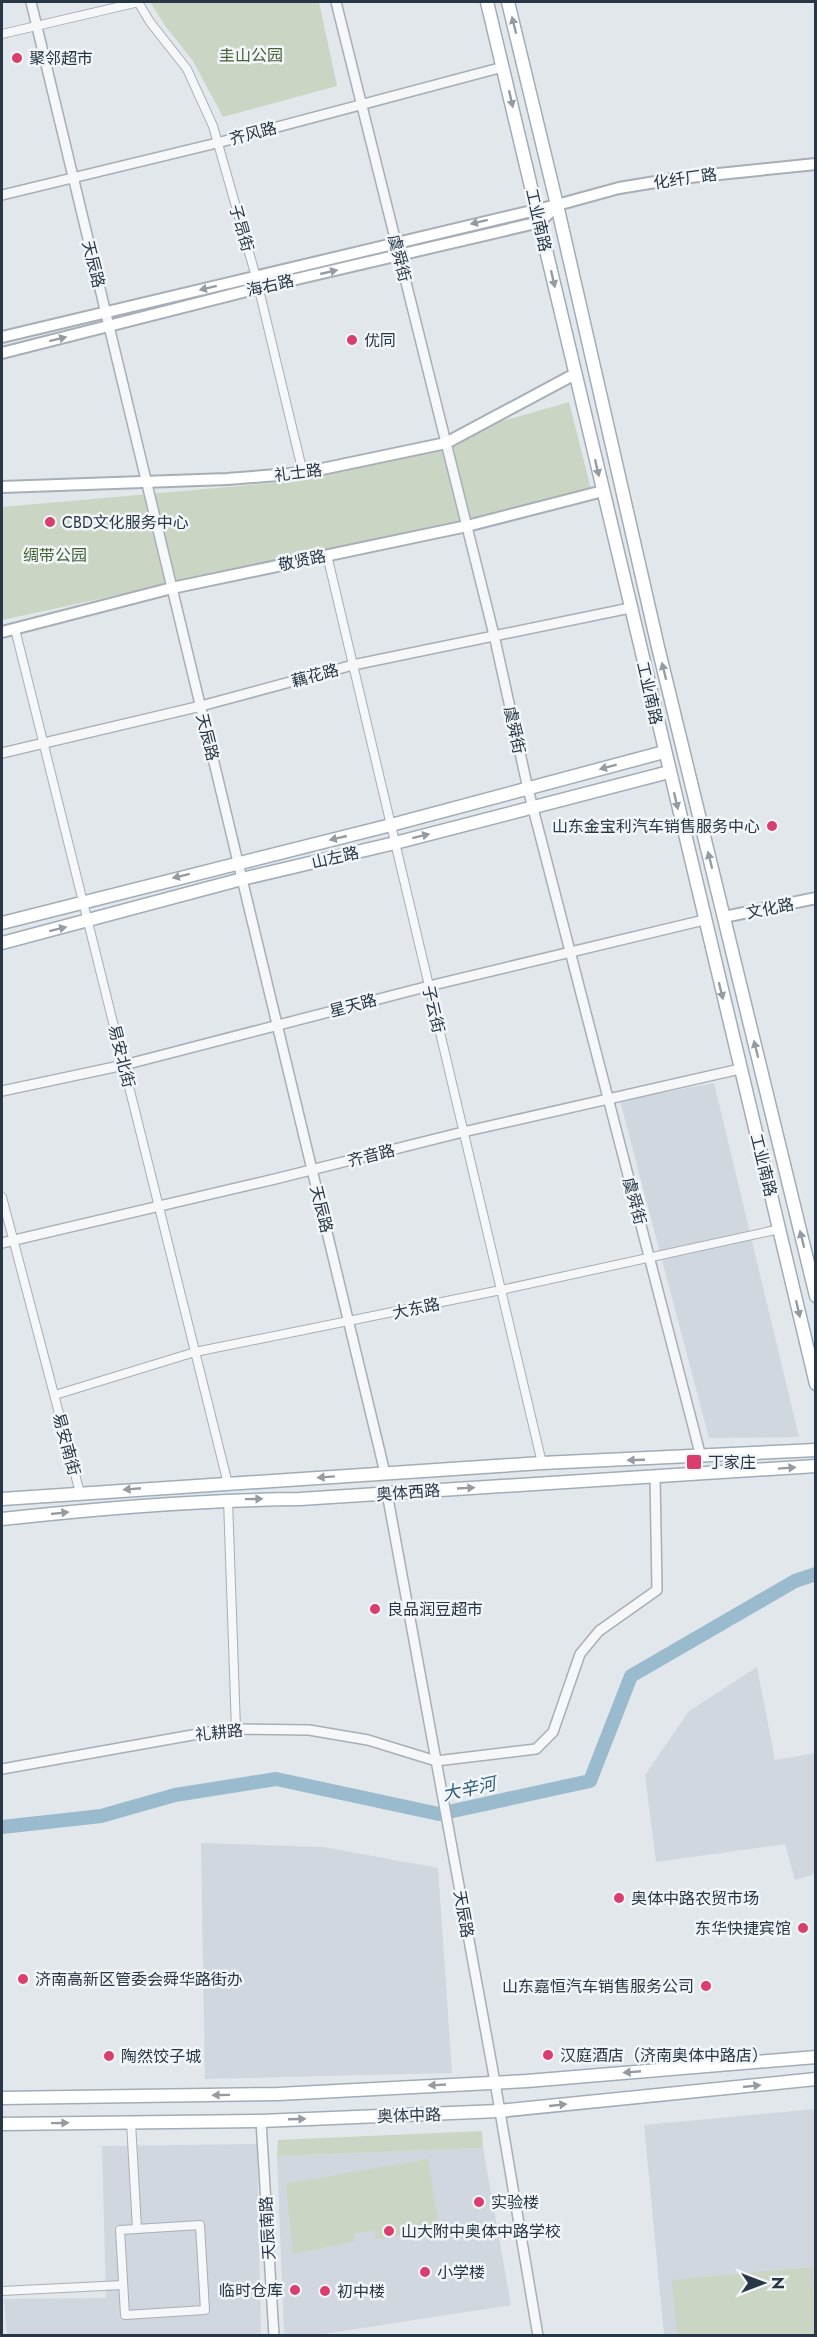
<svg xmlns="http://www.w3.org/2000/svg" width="817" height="2337" font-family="Jost,'Noto Sans SC',sans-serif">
  <rect width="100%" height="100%" fill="#e2e7ec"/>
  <g fill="#d0d7de">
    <polygon points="714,1083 799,1437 709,1438 620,1101"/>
    <polygon points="757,1667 775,1760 815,1753 815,1874 795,1880 785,1844 656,1862 645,1775 689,1711"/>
    <polygon points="201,1843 323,1847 438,1868 452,2073 205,2079"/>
    <polygon points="815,2109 815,2335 664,2335 644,2125"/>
    <polygon points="257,2144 261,2335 7,2335 4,2299 106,2298 102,2146"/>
    <polygon points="483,2148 511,2305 317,2335 284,2335 277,2156"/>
  </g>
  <g fill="#cad6c3">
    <polygon points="150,2 319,2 337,86 223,117 193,61 166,27"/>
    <polygon points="569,402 592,493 2,620 2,507 295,481"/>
    <polygon points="482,2131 483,2148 277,2156 278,2140"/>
    <polygon points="428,2159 439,2229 376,2239 374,2230 354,2234 355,2241 293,2254 286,2184"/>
    <polygon points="813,2267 815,2335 677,2335 672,2280"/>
  </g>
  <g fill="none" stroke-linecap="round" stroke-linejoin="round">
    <polyline stroke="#9abbce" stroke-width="14" points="2,1827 101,1816 175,1795 276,1779 439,1814 590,1781 631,1676 795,1581 816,1574"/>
    <defs>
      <g id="minor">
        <polyline points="138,2 150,22 187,69 213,126 256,277 303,473"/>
        <polyline points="2,34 139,2"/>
        <polyline points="327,555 542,1463"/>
        <polyline points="15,629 228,1484"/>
        <polyline points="2,1197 80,1493"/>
        <polyline points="55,1395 195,1352 501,1290 780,1229"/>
        <polyline points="228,1500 236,1729"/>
        <polyline points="131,2122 137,2229"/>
        <polygon points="200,2225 205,2310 125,2315 120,2230"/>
        <polyline points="2,2291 123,2285"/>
      </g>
      <g id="tertiary">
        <polyline points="31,2 385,1473"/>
        <polyline points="336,2 494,635 528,789 701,1457"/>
        <polyline points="2,195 217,143 503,67"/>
        <polyline points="2,753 201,706 353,665 630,608"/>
        <polyline points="2,1091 124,1065 429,986 704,920"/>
        <polyline points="2,1243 275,1179 463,1132 740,1069"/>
        <polyline points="387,1493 495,2082 538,2336"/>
        <polyline points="2,1769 226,1729 309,1730 368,1740 436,1761 536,1749 553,1732 580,1654 599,1631 657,1590 655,1476"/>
        <polyline points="261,2121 274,2336"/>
      </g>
      <g id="secondary">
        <polyline points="2,337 557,205 619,188 680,178 816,164"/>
        <polyline points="2,353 258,288 540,222 557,205"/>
        <polyline points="2,487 227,479 303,473 446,443 575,374"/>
        <polyline points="2,632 172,588 467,526 603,491"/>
        <polyline points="724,917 816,898"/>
      </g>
      <g id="primary">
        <polyline points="487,2 816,1384"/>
        <polyline points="508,2 557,205 658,647 816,1296"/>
        <polyline points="2,923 391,825 664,752"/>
        <polyline points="2,943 242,879 395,843 669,772"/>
        <polyline points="2,1499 542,1463 816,1450"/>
        <path d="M 2,1519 C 101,1508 200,1500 300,1499 L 816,1466"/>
        <polyline points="2,2098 278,2094 527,2081 816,2057"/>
        <polyline points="2,2124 261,2121 499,2111 816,2079"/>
      </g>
    </defs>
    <use href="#minor" stroke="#a6afb7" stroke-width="10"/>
    <use href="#tertiary" stroke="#a6afb7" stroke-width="12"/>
    <use href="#secondary" stroke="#a6afb7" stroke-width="14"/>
    <use href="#primary" stroke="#a0adb8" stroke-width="15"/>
    <use href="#minor" stroke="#f5f7f9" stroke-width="8"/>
    <use href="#tertiary" stroke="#f5f7f9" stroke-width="9"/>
    <use href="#secondary" stroke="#fff" stroke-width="10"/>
    <use href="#primary" stroke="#fff" stroke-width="12"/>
  </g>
  <defs><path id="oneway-solid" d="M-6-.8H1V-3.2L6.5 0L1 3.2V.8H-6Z" transform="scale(1.5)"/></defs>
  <g fill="#949ba2">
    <use href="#oneway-solid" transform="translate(514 25) rotate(-104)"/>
    <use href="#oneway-solid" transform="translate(511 99) rotate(77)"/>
    <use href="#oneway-solid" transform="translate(479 222) rotate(166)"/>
    <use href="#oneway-solid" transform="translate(329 272) rotate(-13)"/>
    <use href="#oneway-solid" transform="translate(553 279) rotate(77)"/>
    <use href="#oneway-solid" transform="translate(208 288) rotate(166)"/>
    <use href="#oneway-solid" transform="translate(58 339) rotate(-14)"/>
    <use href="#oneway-solid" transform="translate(597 468) rotate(77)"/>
    <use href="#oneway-solid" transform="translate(664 671) rotate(-104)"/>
    <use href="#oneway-solid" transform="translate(608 767) rotate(165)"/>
    <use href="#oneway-solid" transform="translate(676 801) rotate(77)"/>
    <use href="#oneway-solid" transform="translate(421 836) rotate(-14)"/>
    <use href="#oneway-solid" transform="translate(338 838) rotate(167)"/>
    <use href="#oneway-solid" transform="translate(710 860) rotate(-104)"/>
    <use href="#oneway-solid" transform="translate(181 876) rotate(166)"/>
    <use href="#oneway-solid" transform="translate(58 929) rotate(-14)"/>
    <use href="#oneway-solid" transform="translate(721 991) rotate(76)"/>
    <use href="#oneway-solid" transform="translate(756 1049) rotate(-104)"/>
    <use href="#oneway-solid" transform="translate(802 1239) rotate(-104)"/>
    <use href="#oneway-solid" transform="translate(798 1309) rotate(77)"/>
    <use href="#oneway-solid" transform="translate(636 1460) rotate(178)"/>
    <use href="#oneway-solid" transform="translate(787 1468) rotate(-4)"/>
    <use href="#oneway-solid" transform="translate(326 1477) rotate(176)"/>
    <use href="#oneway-solid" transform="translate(466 1488) rotate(-3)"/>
    <use href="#oneway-solid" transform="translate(132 1489) rotate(175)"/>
    <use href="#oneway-solid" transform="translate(254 1499) rotate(-1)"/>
    <use href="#oneway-solid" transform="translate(60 1513) rotate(-6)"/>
    <use href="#oneway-solid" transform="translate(632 2072) rotate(175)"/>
    <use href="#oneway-solid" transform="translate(437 2085) rotate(177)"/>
    <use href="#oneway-solid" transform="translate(752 2086) rotate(-6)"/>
    <use href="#oneway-solid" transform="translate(221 2095) rotate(179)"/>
    <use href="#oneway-solid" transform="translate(558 2105) rotate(-6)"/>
    <use href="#oneway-solid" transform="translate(297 2119) rotate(-2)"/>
    <use href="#oneway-solid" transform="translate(60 2123) rotate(-1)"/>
  </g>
  <g fill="#da3e6c" stroke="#f2f6f9" stroke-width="2">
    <circle cx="17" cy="58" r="6"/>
    <circle cx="352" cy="340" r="6"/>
    <circle cx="50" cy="522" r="6"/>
    <circle cx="772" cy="826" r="6"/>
    <rect x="686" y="1454" width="16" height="16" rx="3"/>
    <circle cx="375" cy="1609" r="6"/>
    <circle cx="619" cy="1898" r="6"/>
    <circle cx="803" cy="1928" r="6"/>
    <circle cx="23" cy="1979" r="6"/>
    <circle cx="706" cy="1986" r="6"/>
    <circle cx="548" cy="2055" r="6"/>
    <circle cx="109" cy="2056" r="6"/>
    <circle cx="479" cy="2202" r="6"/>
    <circle cx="389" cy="2231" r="6"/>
    <circle cx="425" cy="2272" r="6"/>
    <circle cx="295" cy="2290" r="6"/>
    <circle cx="325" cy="2291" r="6"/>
  </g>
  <g text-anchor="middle" stroke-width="5" stroke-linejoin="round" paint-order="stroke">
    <g font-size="16" fill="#446234" stroke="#f2f6f9">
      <text x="251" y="61">圭山公园</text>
      <text x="55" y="561">绸带公园</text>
    </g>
    <g font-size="16" fill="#283745" stroke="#f2f6f9" text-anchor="start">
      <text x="29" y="64">聚邻超市</text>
      <text x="364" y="346">优同</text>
      <text x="62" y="528">CBD文化服务中心</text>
      <text x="760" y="832" text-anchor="end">山东金宝利汽车销售服务中心</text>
      <text x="708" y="1468">丁家庄</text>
      <text x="387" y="1615">良品润豆超市</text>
      <text x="631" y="1904">奥体中路农贸市场</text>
      <text x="791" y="1934" text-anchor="end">东华快捷宾馆</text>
      <text x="35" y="1985">济南高新区管委会舜华路街办</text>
      <text x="694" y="1992" text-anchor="end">山东嘉恒汽车销售服务公司</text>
      <text x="560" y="2061">汉庭酒店（济南奥体中路店）</text>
      <text x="121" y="2062">陶然饺子城</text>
      <text x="491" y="2208">实验楼</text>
      <text x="401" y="2237">山大附中奥体中路学校</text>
      <text x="437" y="2278">小学楼</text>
      <text x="283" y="2296" text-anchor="end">临时仓库</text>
      <text x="337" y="2297">初中楼</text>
    </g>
    <g font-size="16" fill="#283745" stroke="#f2f6f9">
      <text transform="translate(253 133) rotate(-15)" y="6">齐风路</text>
      <text transform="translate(685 178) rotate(-8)" y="6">化纤厂路</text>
      <text transform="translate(539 220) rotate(77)" y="6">工业南路</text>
      <text transform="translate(242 228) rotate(74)" y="6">子昂街</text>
      <text transform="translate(400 258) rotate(76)" y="6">虞舜街</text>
      <text transform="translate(94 264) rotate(76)" y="6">天辰路</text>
      <text transform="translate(270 285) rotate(-13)" y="6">海右路</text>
      <text transform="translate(298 472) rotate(-7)" y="6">礼士路</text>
      <text transform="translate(302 560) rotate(-12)" y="6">敬贤路</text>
      <text transform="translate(315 675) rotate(-15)" y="6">藕花路</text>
      <text transform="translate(650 693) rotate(77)" y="6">工业南路</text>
      <text transform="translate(515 730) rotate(78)" y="6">虞舜街</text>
      <text transform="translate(208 737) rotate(76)" y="6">天辰路</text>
      <text transform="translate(335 857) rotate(-13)" y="6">山左路</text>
      <text transform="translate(770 908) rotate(-11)" y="6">文化路</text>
      <text transform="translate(353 1005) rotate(-15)" y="6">星天路</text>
      <text transform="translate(434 1009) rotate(77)" y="6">子云街</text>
      <text transform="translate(122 1056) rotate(76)" y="6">易安北街</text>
      <text transform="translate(371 1155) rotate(-14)" y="6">齐音路</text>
      <text transform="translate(764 1165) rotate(76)" y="6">工业南路</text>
      <text transform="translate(635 1201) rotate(75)" y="6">虞舜街</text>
      <text transform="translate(322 1209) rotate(76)" y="6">天辰路</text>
      <text transform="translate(416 1308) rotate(-12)" y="6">大东路</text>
      <text transform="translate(67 1444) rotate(75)" y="6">易安南街</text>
      <text transform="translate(408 1492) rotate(-4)" y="6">奥体西路</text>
      <text transform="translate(219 1732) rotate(-6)" y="6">礼耕路</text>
      <text transform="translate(464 1914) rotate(80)" y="6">天辰路</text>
      <text transform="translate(409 2115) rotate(-2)" y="6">奥体中路</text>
      <text transform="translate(267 2228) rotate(-93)" y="6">天辰南路</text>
    </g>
    <g font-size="18" font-style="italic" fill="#2f5d7d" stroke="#f2f6f9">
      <text transform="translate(469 1789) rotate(-12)" y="6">大辛河</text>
    </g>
  </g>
  <rect width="817" height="2337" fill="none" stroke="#283745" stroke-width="6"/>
  <g transform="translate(763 2283) rotate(90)" stroke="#f2f6f9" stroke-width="4.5" paint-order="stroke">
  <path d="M0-4.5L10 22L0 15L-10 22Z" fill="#283745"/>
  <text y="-9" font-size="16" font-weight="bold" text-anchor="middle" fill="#283745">N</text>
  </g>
</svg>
